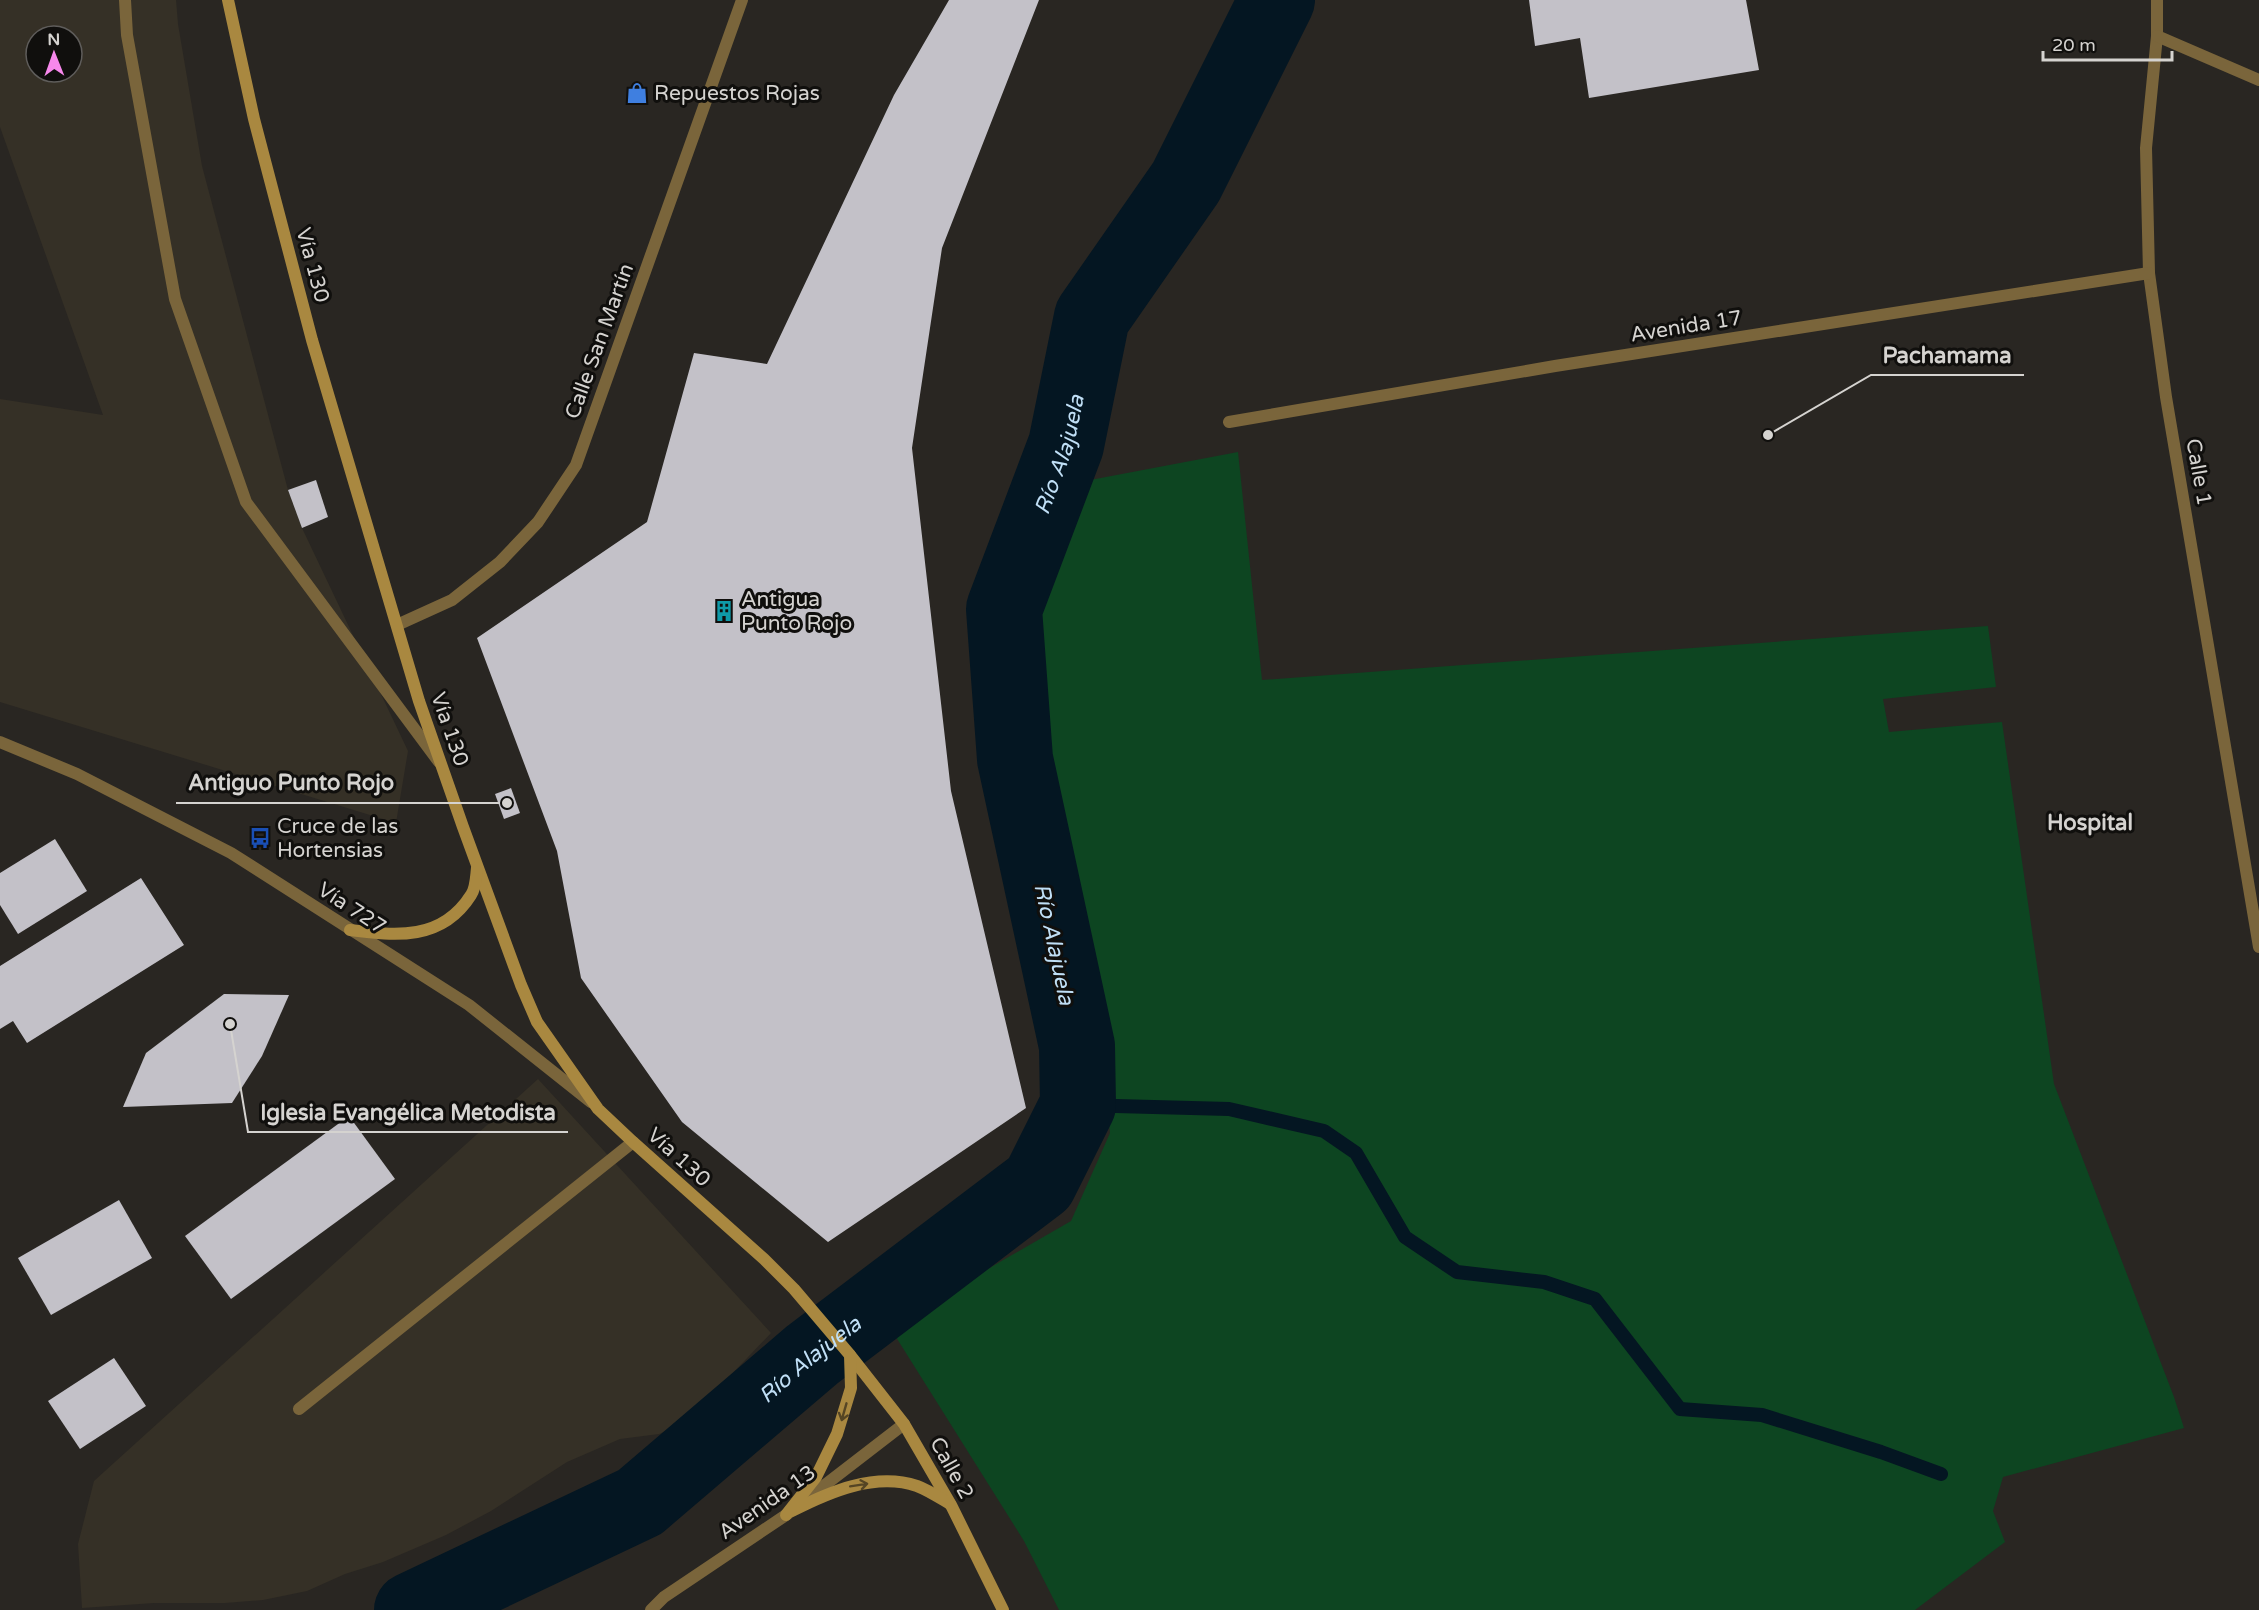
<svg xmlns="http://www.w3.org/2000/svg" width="2259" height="1610" font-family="'Varela Round',sans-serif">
  <rect width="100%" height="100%" fill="#292622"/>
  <g fill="#353026" fill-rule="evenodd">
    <path d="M 0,0 L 176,0 L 178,24 L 202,166 L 288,490 L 302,528 L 408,751 L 396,823 L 0,702 L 0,399 L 103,415 L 0,127 ZM 36,36 L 72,36 L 72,72 L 36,72 Z"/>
    <polygon points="538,1079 771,1333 686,1422 659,1434 620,1439 567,1462 491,1511 446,1535 383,1562 345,1574 307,1591 263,1600 225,1603 154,1603 82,1608 78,1544 94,1481"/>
  </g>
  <polygon fill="#0d4521" points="1238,452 1262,680 1988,626 1996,687 1883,699 1889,732 2002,722 2054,1084 2174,1397 2184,1428 2003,1477 1993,1511 2005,1542 1915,1610 1059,1610 1024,1541 889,1326 1071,1221 1110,1133 1100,1034 1043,776 1031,595 1069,484"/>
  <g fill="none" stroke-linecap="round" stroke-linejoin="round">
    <polyline stroke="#041622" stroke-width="14" points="1078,1105 1229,1109 1324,1131 1356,1153 1405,1237 1457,1272 1544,1282 1595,1299 1680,1409 1762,1415 1881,1452 1941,1474"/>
    <path stroke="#041622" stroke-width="76" id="s1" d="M 412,1610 L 640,1502 L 812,1355 L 1039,1183 L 1078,1105 L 1077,1046 L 1015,759 L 1004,609 L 1066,445 L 1092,317 L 1186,182 L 1277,0"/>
  </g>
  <g fill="#c3c1c8">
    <polygon points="949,0 1039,0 942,248 912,448 951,791 1026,1108 828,1242 682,1122 581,978 557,851 477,638 647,522 694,353 767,364 894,95"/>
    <polygon points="1529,0 1746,0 1759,70 1589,98 1580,38 1535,46"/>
    <polygon points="316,480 328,517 302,528 288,490"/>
    <polygon points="511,788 520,813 504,819 495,794"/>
    <polygon points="55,839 87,891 18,934 0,905 0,873"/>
    <polygon points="141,878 184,945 27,1043 13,1021 0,1029 0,966"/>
    <polygon points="224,994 289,995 262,1056 232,1103 123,1107 146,1053"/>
    <polygon points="349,1116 395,1179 231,1299 185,1236"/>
    <polygon points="119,1200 152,1258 51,1315 18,1258"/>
    <polygon points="114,1358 146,1406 80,1449 48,1401"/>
  </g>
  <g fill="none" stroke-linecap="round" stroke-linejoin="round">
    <g stroke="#7a653b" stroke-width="12">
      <polyline points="125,0 127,35 175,299 246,502 439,762"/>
      <polyline points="299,1409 633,1142"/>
    </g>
    <g stroke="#7a653b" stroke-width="12">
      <polyline points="2157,0 2157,36 2146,148 2149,273 2166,397 2259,947"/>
      <polyline points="2157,36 2259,80"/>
      <polyline points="1229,422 1555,366 2149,273"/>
      <polyline points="397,625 452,600 500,562 538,522 576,465 742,0"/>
    </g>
    <g stroke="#7a653b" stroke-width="12">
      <polyline points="0,742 77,774 231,853 469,1005 591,1102"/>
      <polyline points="651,1610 664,1597 786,1515 904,1424"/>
    </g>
    <g stroke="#a98840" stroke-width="12">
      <polyline points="228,0 254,119 312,340 419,701 463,827 521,985 537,1022 598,1109 633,1142 764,1259 794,1289 850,1355 904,1424 951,1505 1003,1610"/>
      <path d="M 350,930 C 396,936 442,941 471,895 C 476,888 476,876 477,868"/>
      <path d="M 792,1511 C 829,1492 875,1472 917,1486 C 928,1490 940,1498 950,1504"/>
      <polyline points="786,1515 816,1477 837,1434 851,1388 850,1355"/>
    </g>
  </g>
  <defs><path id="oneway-shaft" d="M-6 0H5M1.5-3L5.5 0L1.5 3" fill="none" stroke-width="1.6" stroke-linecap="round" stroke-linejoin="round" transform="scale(1.5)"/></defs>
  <g stroke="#554524">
    <use href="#oneway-shaft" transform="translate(844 1412) rotate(106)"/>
    <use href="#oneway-shaft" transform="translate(859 1485) rotate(-9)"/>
  </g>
  <defs>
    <symbol id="shop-bare" viewBox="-9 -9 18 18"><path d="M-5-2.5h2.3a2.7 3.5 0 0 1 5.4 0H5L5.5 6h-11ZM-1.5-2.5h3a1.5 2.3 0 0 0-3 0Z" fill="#3f7fe0" stroke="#100f0d" stroke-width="2.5" paint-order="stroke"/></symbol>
    <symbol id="building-bare" viewBox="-9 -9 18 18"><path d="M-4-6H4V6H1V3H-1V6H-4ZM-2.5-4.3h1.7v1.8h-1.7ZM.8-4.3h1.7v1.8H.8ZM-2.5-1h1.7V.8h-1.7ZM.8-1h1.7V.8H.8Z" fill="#0f9aa8" stroke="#100f0d" stroke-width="2.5" paint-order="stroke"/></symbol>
    <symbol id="bus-bare" viewBox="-9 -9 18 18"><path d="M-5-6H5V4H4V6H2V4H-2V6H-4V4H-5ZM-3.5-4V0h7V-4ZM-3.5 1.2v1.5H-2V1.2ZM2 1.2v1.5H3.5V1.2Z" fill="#1a4fb4" stroke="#100f0d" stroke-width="2.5" paint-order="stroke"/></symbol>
  </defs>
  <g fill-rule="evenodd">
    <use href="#shop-bare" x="622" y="78" width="30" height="30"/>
    <use href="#building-bare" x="709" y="596" width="30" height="30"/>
    <use href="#bus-bare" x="245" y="823" width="30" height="30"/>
  </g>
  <g text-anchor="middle" stroke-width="6" stroke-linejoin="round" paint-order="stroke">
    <g font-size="21" fill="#d5d3d0" stroke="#100f0d" text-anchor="start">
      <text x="654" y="100">Repuestos Rojas</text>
      <text x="741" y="606">Antigua<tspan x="741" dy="24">Punto Rojo</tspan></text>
      <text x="277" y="833">Cruce de las<tspan x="277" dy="24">Hortensias</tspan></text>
    </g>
    <g font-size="21" fill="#d5d3d0" stroke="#100f0d">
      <text transform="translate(313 265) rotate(75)" y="7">Vía 130</text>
      <text transform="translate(1686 326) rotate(-9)" y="7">Avenida 17</text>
      <text transform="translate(599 341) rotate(-70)" y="7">Calle San Martín</text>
      <text transform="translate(2199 472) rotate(80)" y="7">Calle 1</text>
      <text transform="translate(450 729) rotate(71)" y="7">Vía 130</text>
      <text transform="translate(352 908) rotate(33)" y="7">Vía 727</text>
      <text transform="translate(679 1157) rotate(42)" y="7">Vía 130</text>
      <text transform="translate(952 1468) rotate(61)" y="7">Calle 2</text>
      <text transform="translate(767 1502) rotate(-35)" y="7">Avenida 13</text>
    </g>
    <g font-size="22" font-style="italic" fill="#c0dff6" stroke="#100f0d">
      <text dy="8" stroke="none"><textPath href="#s1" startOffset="1518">Río Alajuela</textPath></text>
      <text transform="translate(1055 944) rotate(78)" y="8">Río Alajuela</text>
      <text dy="8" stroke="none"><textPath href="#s1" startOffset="474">Río Alajuela</textPath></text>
    </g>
    <g font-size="22" font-weight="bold" fill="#d5d3d0" stroke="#100f0d">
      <text x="2090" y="830">Hospital</text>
    </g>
  </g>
  <path fill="none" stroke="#d5d3d0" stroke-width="2" d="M1768 435L1871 375H2024M507 803L406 803H176M230 1024L248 1132H568"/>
  <g fill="#d5d3d0" stroke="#100f0d" stroke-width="2">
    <circle cx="1768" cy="435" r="6"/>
    <circle cx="507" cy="803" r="6"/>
    <circle cx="230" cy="1024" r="6"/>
  </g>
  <g font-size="22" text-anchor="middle" font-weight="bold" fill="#d5d3d0" stroke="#100f0d" stroke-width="6" stroke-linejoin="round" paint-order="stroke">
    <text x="1947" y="363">Pachamama</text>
    <text x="291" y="790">Antiguo Punto Rojo</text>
    <text x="408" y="1120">Iglesia Evangélica Metodista</text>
  </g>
  <g transform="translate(54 54) rotate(359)"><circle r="28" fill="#100f0d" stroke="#5f5d5b" stroke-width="1.5"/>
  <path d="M0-4.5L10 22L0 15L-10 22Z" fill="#f788ec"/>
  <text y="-9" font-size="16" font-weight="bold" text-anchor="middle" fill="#d5d3d0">N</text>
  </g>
  <path d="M2043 51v9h129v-9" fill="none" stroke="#d5d3d0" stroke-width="3"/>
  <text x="2052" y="51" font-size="18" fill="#d5d3d0" stroke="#100f0d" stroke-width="4.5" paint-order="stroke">20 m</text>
</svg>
